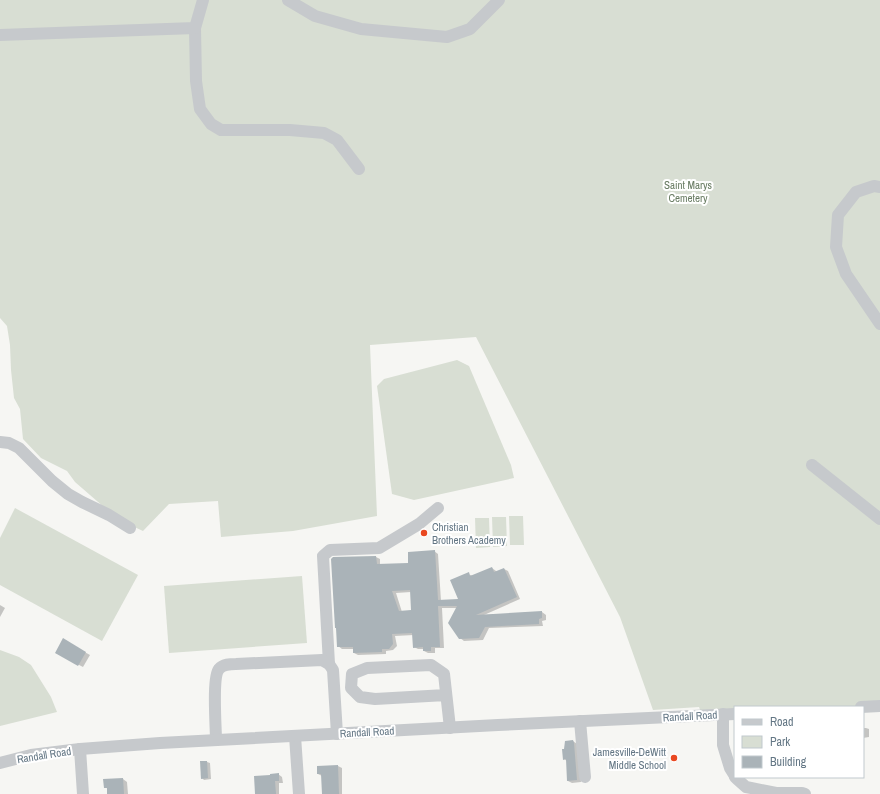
<svg xmlns="http://www.w3.org/2000/svg" width="880" height="794" font-family="'Archivo Narrow',sans-serif">
  <rect width="100%" height="100%" fill="#f6f6f3"/>
  <g fill="#d8ded3">
    <polygon points="0,0 880,0 880,706 861,707 735,707 735,714 702,715 699,707 653,710 620,617 476,337 370,345 377,516 293,531 221,537 218,501 169,504 143,531 128,524 105,508 75,482 67,471 41,458 23,439 20,409 14,398 11,370 10,345 7,326 0,318"/>
    <polygon points="457,360 469,366 511,465 514,478 414,500 392,494 377,386 384,379"/>
    <polygon points="15,508 138,575 102,641 0,585 0,538"/>
    <polygon points="509,516 523,516 524,545 510,545"/>
    <polygon points="492,517 506,517 507,546 493,547"/>
    <polygon points="475,518 489,518 490,547 476,548"/>
    <polygon points="302,576 307,643 169,653 164,586"/>
    <polygon points="0,650 19,657 31,665 51,697 57,712 0,726"/>
  </g>
  <g fill="#0003" fill-rule="evenodd">
    <path d="M 434,551 L 438,554 L 441,601 L 460,600 L 468,574 L 473,576 L 492,568 L 496,571 L 497,572 L 504,569 L 508,571 L 520,599 L 484,615 L 542,612 L 546,615 L 546,620 L 542,621 L 543,626 L 489,628 L 483,640 L 464,641 L 460,638 L 457,608 L 442,608 L 444,648 L 435,648 L 435,653 L 428,653 L 424,651 L 424,649 L 418,649 L 414,647 L 414,635 L 395,636 L 397,646 L 393,650 L 386,651 L 386,654 L 358,655 L 354,653 L 354,649 L 342,649 L 338,646 L 337,628 L 336,628 L 333,558 L 376,557 L 380,559 L 380,565 L 409,564 ZM 411,592 L 412,611 L 402,612 L 396,593 Z"/>
    <polygon points="0,605 5,608 0,617"/>
    <polygon points="63,640 90,655 83,667 56,653"/>
    <polygon points="863,728 866,728 869,729 869,737 863,738"/>
    <polygon points="573,741 577,744 578,746 581,782 572,783 568,781 567,761 564,759"/>
    <polygon points="201,762 207,762 210,763 211,779 204,780 202,778"/>
    <polygon points="338,766 342,768 342,794 323,794 322,776 318,774"/>
    <polygon points="278,774 282,777 283,783 279,783 279,794 256,794"/>
    <polygon points="123,779 127,782 128,794 108,794 108,789 105,787"/>
  </g>
  <g fill="#aab3b8" fill-rule="evenodd">
    <path d="M 435,550 L 438,600 L 458,599 L 450,580 L 469,572 L 470,576 L 492,567 L 494,572 L 504,568 L 517,597 L 476,615 L 542,611 L 542,618 L 539,619 L 539,624 L 485,627 L 479,638 L 459,639 L 448,623 L 457,606 L 438,606 L 440,647 L 431,647 L 431,651 L 423,651 L 423,647 L 413,648 L 412,633 L 392,634 L 393,644 L 389,649 L 382,649 L 382,652 L 353,653 L 353,647 L 337,647 L 336,628 L 335,628 L 331,559 L 333,557 L 376,556 L 377,564 L 408,563 L 408,552 ZM 410,590 L 411,610 L 399,611 L 392,591 Z"/>
    <polygon points="63,638 86,652 78,666 55,653"/>
    <polygon points="573,740 574,743 577,780 567,781 566,759 563,760 562,749 564,749 565,741"/>
    <polygon points="200,761 207,761 208,778 201,779"/>
    <polygon points="338,765 339,794 322,794 321,774 317,774 317,766"/>
    <polygon points="279,773 279,781 275,781 276,794 255,794 254,776 270,775 270,774"/>
    <polygon points="123,778 124,794 107,794 107,788 104,788 103,779"/>
  </g>
  <g fill="none" stroke-linecap="round" stroke-linejoin="round">
    <g stroke="#c6c9cc" stroke-width="12">
      <polyline points="288,0 315,16 361,29 447,37 470,29 499,0"/>
      <polyline points="195,28 196,81 200,109 211,124 221,130 290,130 324,133 337,140 359,169"/>
      <polyline points="0,35 195,28 203,0"/>
      <polyline points="880,187 874,186 856,192 838,215 836,247 846,274 880,324"/>
      <polyline points="0,442 9,443 19,448 52,481 68,494 82,502 109,515 130,528"/>
      <polyline points="812,465 880,519"/>
      <polyline points="329,664 323,556 330,550 379,548 419,524 438,508"/>
      <polyline points="446,695 375,699 360,697 351,688 352,674 367,668 431,665 444,674 450,728"/>
      <polyline points="861,707 880,706"/>
      <polyline points="723,714 723,745 730,768 735,776"/>
      <polyline points="580,721 585,777"/>
      <polyline points="295,736 299,794"/>
      <path d="M 216,740 C 216,728 212,677 219,669 C 223,664 230,664 236,664 L 322,660 L 329,664 L 333,670 L 337,734"/>
      <polyline points="80,749 83,794"/>
      <polyline points="0,763 31,755 80,749 160,743 498,725 735,714"/>
      <polyline points="735,777 737,779 746,787 776,793 802,793 805,794"/>
    </g>
  </g>
  <g fill="#e94820" stroke="#fff" stroke-width="1.5">
    <circle cx="424" cy="533" r="4"/>
    <circle cx="674" cy="758" r="4"/>
  </g>
  <g text-anchor="middle" stroke-width="4" stroke-linejoin="round" paint-order="stroke">
    <g font-size="11" fill="#697c63" stroke="#fff">
      <text x="688" y="189">Saint Marys<tspan x="688" dy="13">Cemetery</tspan></text>
    </g>
    <g font-size="11" fill="#647785" stroke="#fff" text-anchor="start">
      <text x="432" y="531">Christian<tspan x="432" dy="13">Brothers Academy</tspan></text>
      <text x="666" y="756" text-anchor="end">Jamesville-DeWitt<tspan x="666" dy="13">Middle School</tspan></text>
    </g>
    <g font-size="11" fill="#647785" stroke="#fff">
      <text transform="translate(690 716) rotate(-3)" y="4">Randall Road</text>
      <text transform="translate(367 732) rotate(-3)" y="4">Randall Road</text>
      <text transform="translate(44 755) rotate(-9)" y="4">Randall Road</text>
    </g>
  </g>
  <rect x="734" y="706" width="130" height="72" fill="#ffffff" stroke="#c1c9ce"/>
  <rect x="742" y="719" width="20" height="6" fill="#c6c9cc" stroke="#c1c9ce"/>
  <text x="770" y="726" font-size="12" fill="#647785">Road</text>
  <rect x="742" y="736" width="20" height="12" fill="#d8ded3" stroke="#c1c9ce"/>
  <text x="770" y="746" font-size="12" fill="#647785">Park</text>
  <rect x="742" y="756" width="20" height="12" fill="#aab3b8" stroke="#c1c9ce"/>
  <text x="770" y="766" font-size="12" fill="#647785">Building</text>
</svg>
